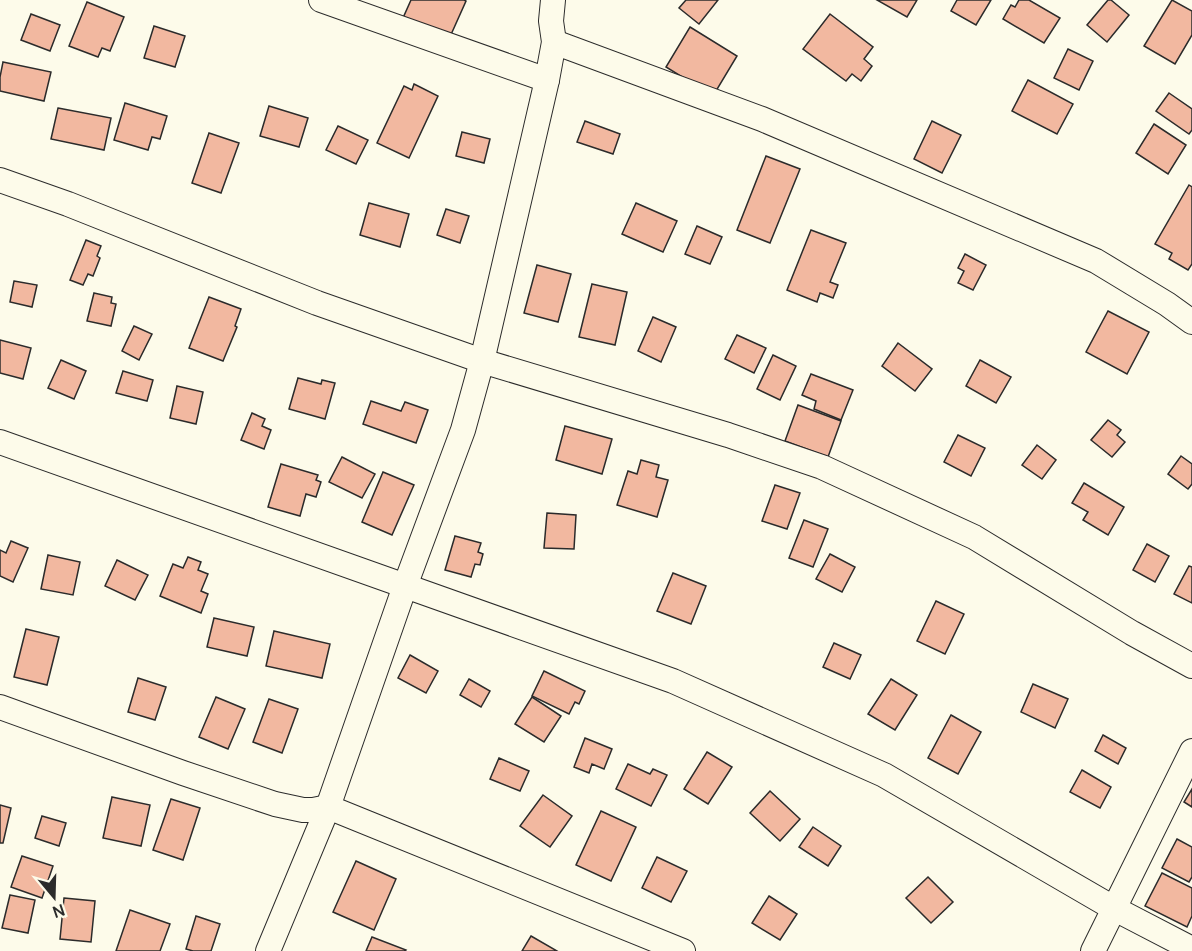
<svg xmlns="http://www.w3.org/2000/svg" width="1192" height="951" font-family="Manrope,sans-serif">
  <rect width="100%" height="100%" fill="#fdfbea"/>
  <g fill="#f2b8a0" stroke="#2b2b2b" stroke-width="1.5">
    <polygon points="411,0 464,0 466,1 449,39 403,18"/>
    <polygon points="686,0 718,0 699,24 679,8"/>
    <polygon points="877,0 917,0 907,17"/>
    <polygon points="957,0 991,0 976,25 951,11"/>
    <polygon points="1019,0 1029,0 1060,18 1044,43 1003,19 1011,5 1015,7"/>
    <polygon points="1108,0 1111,0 1129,15 1107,42 1087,25"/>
    <polygon points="1172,0 1192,11 1192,35 1175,64 1144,46"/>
    <polygon points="87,2 124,17 110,51 102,48 98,57 69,46"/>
    <polygon points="31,14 60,25 50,51 21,40"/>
    <polygon points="830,14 873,47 864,59 872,66 861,81 852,74 846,81 803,49"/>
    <polygon points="154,26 185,36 175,67 144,58"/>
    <polygon points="690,27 737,56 713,96 666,67"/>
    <polygon points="1068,49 1093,61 1079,90 1054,78"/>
    <polygon points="3,62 51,72 44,101 0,91 0,77"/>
    <polygon points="1028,80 1073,104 1057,134 1012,111"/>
    <polygon points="414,84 438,96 409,158 377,143 404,86 412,90"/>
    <polygon points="1169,93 1192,109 1192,130 1189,134 1156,111"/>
    <polygon points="125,103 167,116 160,139 152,137 148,150 114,140"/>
    <polygon points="269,106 308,118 299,147 260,136"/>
    <polygon points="58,108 111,118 104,150 51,139"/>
    <polygon points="585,121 620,134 613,154 577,142"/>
    <polygon points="932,121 961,135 942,173 914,159"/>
    <polygon points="1154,124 1186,145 1168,174 1136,153"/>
    <polygon points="338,126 368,140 356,164 326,150"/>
    <polygon points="462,132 490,139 484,163 456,156"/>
    <polygon points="209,133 239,143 221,193 192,183"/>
    <polygon points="766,156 800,169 770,243 737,230"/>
    <polygon points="1189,185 1192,187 1192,264 1188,270 1169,259 1172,253 1155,244"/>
    <polygon points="369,203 409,214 400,247 360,235"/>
    <polygon points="636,203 677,221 663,252 622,234"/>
    <polygon points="446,209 469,216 460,243 437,235"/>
    <polygon points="697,226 722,237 710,264 685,254"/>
    <polygon points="811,230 846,243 830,282 838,285 833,298 820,293 817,302 787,290"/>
    <polygon points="86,240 101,246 97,256 100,258 93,276 88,274 83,285 70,280"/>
    <polygon points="965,254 986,265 973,290 958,283 964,271 958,268"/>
    <polygon points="537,265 571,274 558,322 524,313"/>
    <polygon points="14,281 37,285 32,307 10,302"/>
    <polygon points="592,284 627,292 615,345 579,337"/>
    <polygon points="94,293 112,297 111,303 116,304 111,326 87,321"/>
    <polygon points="209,297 241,309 235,326 237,327 223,361 189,348"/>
    <polygon points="1108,311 1149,332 1127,374 1086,352"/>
    <polygon points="653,317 676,327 661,362 638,351"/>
    <polygon points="134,326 152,334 139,360 122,351"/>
    <polygon points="737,335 766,348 754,373 725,359"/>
    <polygon points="0,340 31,348 23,379 0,373"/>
    <polygon points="898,343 932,369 915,391 882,366"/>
    <polygon points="773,355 796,366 780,400 757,389"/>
    <polygon points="61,360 86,371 74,399 48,388"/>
    <polygon points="980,360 1011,377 996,403 966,386"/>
    <polygon points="123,371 153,380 147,401 116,393"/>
    <polygon points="811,374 853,390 841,420 814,409 816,401 802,395"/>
    <polygon points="298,378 321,384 322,380 335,383 325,419 289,409"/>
    <polygon points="177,386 203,392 196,424 170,418"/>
    <polygon points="371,401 401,411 405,402 428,410 416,443 363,424"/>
    <polygon points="798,405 841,421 828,457 785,441"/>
    <polygon points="252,413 265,419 262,426 271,430 264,449 241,440"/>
    <polygon points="1108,420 1121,430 1117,435 1125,442 1112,457 1091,440"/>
    <polygon points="565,426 612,439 602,474 556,460"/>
    <polygon points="958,435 985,448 971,476 944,462"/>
    <polygon points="1037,445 1056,460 1042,479 1022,465"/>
    <polygon points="1181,456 1192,464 1192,484 1188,489 1168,474"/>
    <polygon points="342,457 375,474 362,498 329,482"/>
    <polygon points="641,460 659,465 656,477 668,480 657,517 617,505 628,471 637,474"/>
    <polygon points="281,464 318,475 316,480 321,482 316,497 306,494 300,516 268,507"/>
    <polygon points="383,472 414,485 392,535 362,522"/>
    <polygon points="1084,483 1124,507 1108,535 1083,520 1088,512 1072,503"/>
    <polygon points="775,485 800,493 787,529 762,521"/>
    <polygon points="547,513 576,515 574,549 544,548"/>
    <polygon points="804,520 828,529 813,567 789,558"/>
    <polygon points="455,536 481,543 478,552 483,554 480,565 475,564 471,577 445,570"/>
    <polygon points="11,541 28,548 13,582 0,576 0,550 6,553"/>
    <polygon points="1147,544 1169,556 1155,582 1133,570"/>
    <polygon points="830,554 855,567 842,592 816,579"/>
    <polygon points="48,555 80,562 73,595 41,589"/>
    <polygon points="188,557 201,562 198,570 208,574 201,591 208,594 201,613 160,596 173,564 183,568"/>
    <polygon points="117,560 148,575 135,600 105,586"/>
    <polygon points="1189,566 1192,567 1192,603 1174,594"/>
    <polygon points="673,573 706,586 691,624 657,611"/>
    <polygon points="936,601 964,614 945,654 917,641"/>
    <polygon points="214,618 254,627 247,656 207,647"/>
    <polygon points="26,629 59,637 47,685 14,677"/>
    <polygon points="274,631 330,644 322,678 266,666"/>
    <polygon points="834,643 861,655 850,679 823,667"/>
    <polygon points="410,655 438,671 426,693 398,678"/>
    <polygon points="544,671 585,691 579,704 575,702 569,714 532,696"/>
    <polygon points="138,678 166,687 155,720 128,712"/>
    <polygon points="469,679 490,691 481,707 460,695"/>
    <polygon points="891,679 917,695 895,730 868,714"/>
    <polygon points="1033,684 1068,699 1055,728 1021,712"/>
    <polygon points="216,697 245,709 228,749 199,737"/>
    <polygon points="532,697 561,716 544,742 515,724"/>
    <polygon points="269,699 298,709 282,753 253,742"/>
    <polygon points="951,715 981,732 958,774 928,758"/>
    <polygon points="1103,735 1126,748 1118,764 1095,751"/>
    <polygon points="585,738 612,749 604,769 592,764 589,773 574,767"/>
    <polygon points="707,752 732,767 708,804 684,789"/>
    <polygon points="499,758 529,771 520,791 490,779"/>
    <polygon points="628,764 650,774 653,769 667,775 651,806 616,789"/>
    <polygon points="1082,770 1111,787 1100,808 1070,792"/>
    <polygon points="1192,789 1192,807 1184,802"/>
    <polygon points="770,791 800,819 780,841 750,813"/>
    <polygon points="543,795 572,816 550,847 520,826"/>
    <polygon points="112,797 150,805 141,846 103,838"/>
    <polygon points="171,799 200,808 183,860 153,850"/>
    <polygon points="0,805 11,808 3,843 0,843"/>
    <polygon points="601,811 636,827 611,881 576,865"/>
    <polygon points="42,816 66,823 59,846 35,838"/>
    <polygon points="813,827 841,846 828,866 799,847"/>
    <polygon points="1177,839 1192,847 1192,877 1189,882 1162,868"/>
    <polygon points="22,856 53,866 42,898 11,887"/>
    <polygon points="657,857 687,871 671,902 642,888"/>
    <polygon points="356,861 396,879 374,930 333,912"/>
    <polygon points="1162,873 1192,888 1192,916 1187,927 1145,906"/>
    <polygon points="928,877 953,902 931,923 906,898"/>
    <polygon points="10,895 35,900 28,933 2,928"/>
    <polygon points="769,896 797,914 780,940 752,923"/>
    <polygon points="64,898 95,901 91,942 60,939"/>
    <polygon points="130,910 170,924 160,951 116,951"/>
    <polygon points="196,916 220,924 211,951 193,951 186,949"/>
    <polygon points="531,936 557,951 522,951"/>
    <polygon points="372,937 406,950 405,951 366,951"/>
  </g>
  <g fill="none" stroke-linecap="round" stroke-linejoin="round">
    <defs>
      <g id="minor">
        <polyline points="321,0 547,80"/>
        <polyline points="554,42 762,119 1096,261 1167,304 1192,322"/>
        <polyline points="0,180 68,204 317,303 482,361 728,435 822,467 974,537 1132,633 1192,666"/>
        <polyline points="0,442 673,681 884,775 1115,909 1192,949"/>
        <polyline points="0,707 183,773 275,804 303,810 313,810 328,807 683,951"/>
        <polyline points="268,951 328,807 405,586 463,430 482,361 547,80 554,42 551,21 553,0"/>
        <polyline points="1093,951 1192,751"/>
      </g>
    </defs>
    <use href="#minor" stroke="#2b2b2b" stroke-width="26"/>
    <use href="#minor" stroke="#fdfbea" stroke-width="24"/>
  </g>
  <g transform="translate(54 897) rotate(161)" stroke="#fdfbea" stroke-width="4.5" paint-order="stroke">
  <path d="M0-4.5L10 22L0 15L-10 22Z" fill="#2b2b2b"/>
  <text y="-9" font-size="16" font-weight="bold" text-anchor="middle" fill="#2b2b2b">N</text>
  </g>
</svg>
